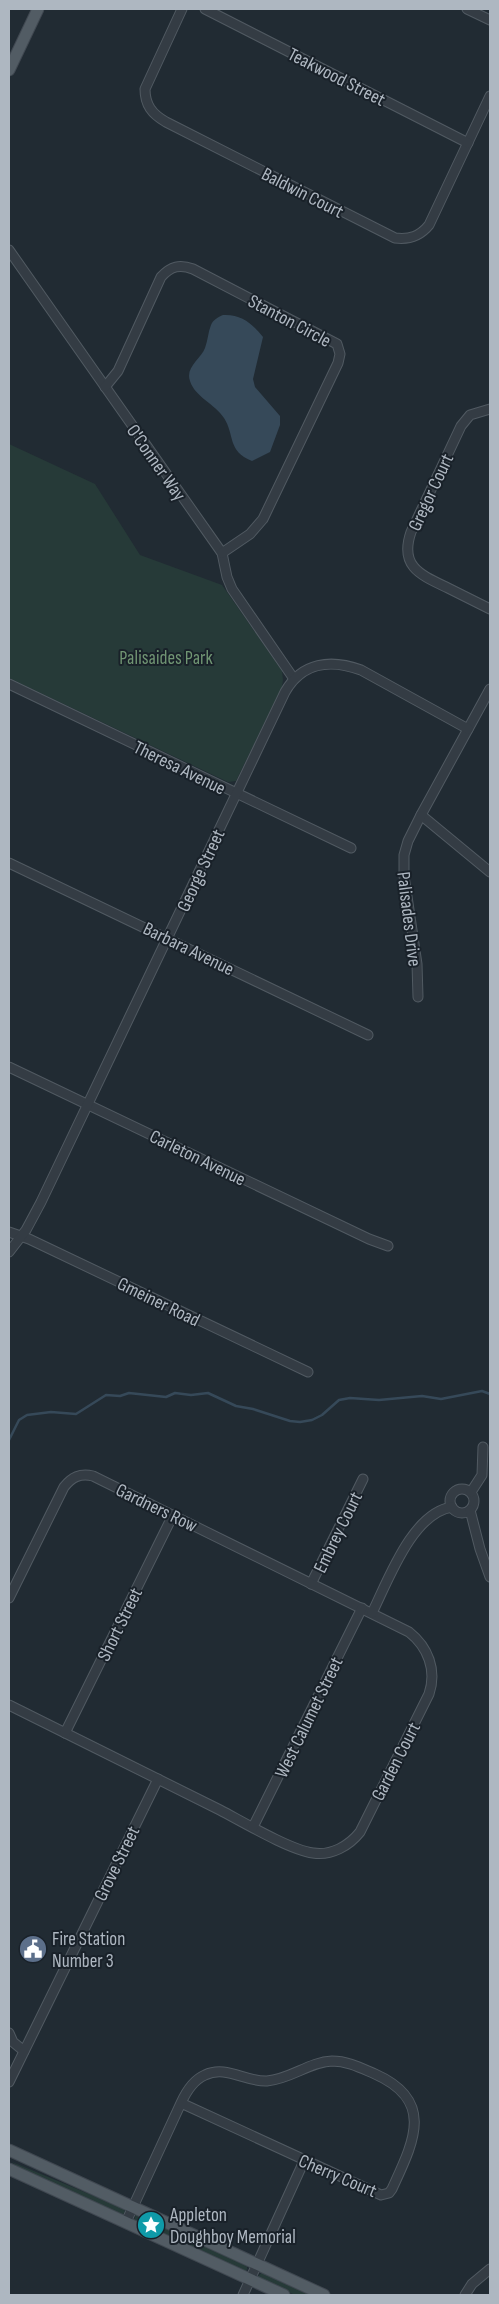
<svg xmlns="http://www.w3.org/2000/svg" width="499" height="2304" font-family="'Sofia Sans Condensed',sans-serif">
  <rect width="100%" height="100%" fill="#212b33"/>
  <g fill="#263a38">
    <polygon points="9,444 95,484 140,555 222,585 282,671 283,680 282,687 236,781 228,782 9,678"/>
    <polygon points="12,2162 123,2208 125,2212 122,2215 23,2170"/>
    <polygon points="136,2215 247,2265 247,2269 245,2272 134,2220"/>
    <polygon points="263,2272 312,2295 295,2295 261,2280 258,2276"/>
  </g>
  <path fill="#364959" d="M 223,315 C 241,314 252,323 263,337 L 253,379 L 255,387 L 280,416 L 280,425 L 270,452 L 252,461 C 227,451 235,435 224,418 C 215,404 195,397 190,381 C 185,367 201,359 205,348 C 208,340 208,332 211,325 C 213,320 218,317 223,315 Z"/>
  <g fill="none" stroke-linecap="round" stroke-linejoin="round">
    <polyline stroke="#364959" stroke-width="2.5" points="9,1440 19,1420 27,1415 51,1412 76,1414 106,1395 120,1396 129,1393 166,1397 175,1393 191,1395 208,1393 236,1406 253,1409 290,1421 300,1422 312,1420 322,1415 339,1400 350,1398 379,1400 422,1396 441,1399 482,1391 490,1394"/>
    <defs>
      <g id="minor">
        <path d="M 182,9 L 145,89 C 145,105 152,114 166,122 L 395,238 C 410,240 420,236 429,225 L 490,96"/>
        <polyline points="205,9 468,143"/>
        <polyline points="467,9 490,20"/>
        <polyline points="9,250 222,553 227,577 232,589 294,679"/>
        <path d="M 105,387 L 118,371 L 161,277 C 171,266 180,264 193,269 L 337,344 L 340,354 L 338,363 L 263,519 L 250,534 L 222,553"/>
        <path d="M 490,409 L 470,415 L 461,426 L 411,532 C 399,567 421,575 448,588 C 462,595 476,602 490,609"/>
        <polyline points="9,684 351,848"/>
        <polyline points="421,815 490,872"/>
        <polyline points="9,863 368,1035"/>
        <polyline points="418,997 417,964 404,876 404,855 408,841 421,815 490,689"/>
        <polyline points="9,1067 369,1239 388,1246"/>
        <polyline points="9,1232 29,1239 308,1372"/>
        <path d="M 9,1252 L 26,1230 L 41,1202 L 285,692 C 302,662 331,659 361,670 L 468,729"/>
        <circle cx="462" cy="1501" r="12"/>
        <polyline points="471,1492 482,1475 483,1447"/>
        <polyline points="470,1510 480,1549 490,1577"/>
        <polyline points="311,1584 363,1479"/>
        <path d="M 9,1598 L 64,1487 C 72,1477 80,1473 93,1476 L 409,1632 C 428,1647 437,1670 429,1694 L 360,1832 C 349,1846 331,1856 313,1853 C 290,1850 243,1822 220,1810 C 150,1775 79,1740 9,1705"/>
        <path d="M 372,1613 C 388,1581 412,1513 452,1507"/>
        <polyline points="65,1733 173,1515"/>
        <polyline points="253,1827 362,1608"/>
        <polyline points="9,2033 13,2042 24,2051"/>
        <polyline points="9,2082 158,1779"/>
        <path d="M 126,2222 L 181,2103 C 186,2092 193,2080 205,2075 C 226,2065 245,2082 267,2081 C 291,2079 309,2062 332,2061 C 348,2061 361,2068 375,2074 C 436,2101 413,2143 392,2189 L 389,2193 L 381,2195 L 181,2103"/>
        <polyline points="243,2295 304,2161"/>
        <polyline points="465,2295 472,2284 490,2269"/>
      </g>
      <g id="major">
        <polyline points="9,70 38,9"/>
        <polyline points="9,2150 324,2295"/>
        <polyline points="9,2169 284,2295"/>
      </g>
    </defs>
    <use href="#minor" stroke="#515a62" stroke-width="11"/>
    <use href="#major" stroke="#404851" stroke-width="13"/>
    <use href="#minor" stroke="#343c44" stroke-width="9"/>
    <use href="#major" stroke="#525c64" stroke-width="11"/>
  </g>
  <defs>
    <symbol id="civic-disc" viewBox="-11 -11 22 22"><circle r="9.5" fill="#5c6f8a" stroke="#192129"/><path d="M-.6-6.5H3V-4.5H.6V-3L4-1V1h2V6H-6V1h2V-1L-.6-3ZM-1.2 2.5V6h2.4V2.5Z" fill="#fff"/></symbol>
    <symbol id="sight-disc" viewBox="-11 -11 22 22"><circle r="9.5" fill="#0f9aa8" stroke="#192129"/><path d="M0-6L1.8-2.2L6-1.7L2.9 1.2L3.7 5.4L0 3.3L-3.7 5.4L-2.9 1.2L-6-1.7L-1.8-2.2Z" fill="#fff"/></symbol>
  </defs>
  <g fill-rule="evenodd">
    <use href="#civic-disc" x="17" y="1933" width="32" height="32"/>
    <use href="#sight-disc" x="135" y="2209" width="32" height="32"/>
  </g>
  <g text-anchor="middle" stroke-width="4" stroke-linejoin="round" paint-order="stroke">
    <g font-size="19" fill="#aeb7c1" stroke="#192129">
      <text transform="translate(337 76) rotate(27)" y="7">Teakwood Street</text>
      <text transform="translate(303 192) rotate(27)" y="7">Baldwin Court</text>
      <text transform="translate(290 320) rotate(28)" y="7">Stanton Circle</text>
      <text transform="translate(157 462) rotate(55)" y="7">O'Conner Way</text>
      <text transform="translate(430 492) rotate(-65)" y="7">Gregor Court</text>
      <text transform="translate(180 767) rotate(26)" y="7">Theresa Avenue</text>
      <text transform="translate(200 870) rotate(-65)" y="7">George Street</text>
      <text transform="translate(410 919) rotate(83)" y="7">Palisades Drive</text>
      <text transform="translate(189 948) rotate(26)" y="7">Barbara Avenue</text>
      <text transform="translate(198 1157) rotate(26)" y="7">Carleton Avenue</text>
      <text transform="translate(159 1301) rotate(26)" y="7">Gmeiner Road</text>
      <text transform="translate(157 1507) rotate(26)" y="7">Gardners Row</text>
      <text transform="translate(337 1532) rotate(-64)" y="7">Embrey Court</text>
      <text transform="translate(119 1624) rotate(-64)" y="7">Short Street</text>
      <text transform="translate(308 1717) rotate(-64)" y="7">West Calumet Street</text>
      <text transform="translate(395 1761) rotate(-63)" y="7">Garden Court</text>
      <text transform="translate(116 1863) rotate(-64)" y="7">Grove Street</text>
      <text transform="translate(338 2175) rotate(23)" y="7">Cherry Court</text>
    </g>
    <g font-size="19" fill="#709573" stroke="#192129">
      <text x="166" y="664">Palisaides Park</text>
    </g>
    <g font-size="19" fill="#aeb7c1" stroke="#192129" text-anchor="start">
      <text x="52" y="1945">Fire Station<tspan x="52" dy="22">Number 3</tspan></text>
      <text x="170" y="2221">Appleton<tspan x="170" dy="22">Doughboy Memorial</tspan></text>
    </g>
  </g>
  <rect width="499" height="2304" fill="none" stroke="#aeb7c1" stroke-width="20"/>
</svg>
